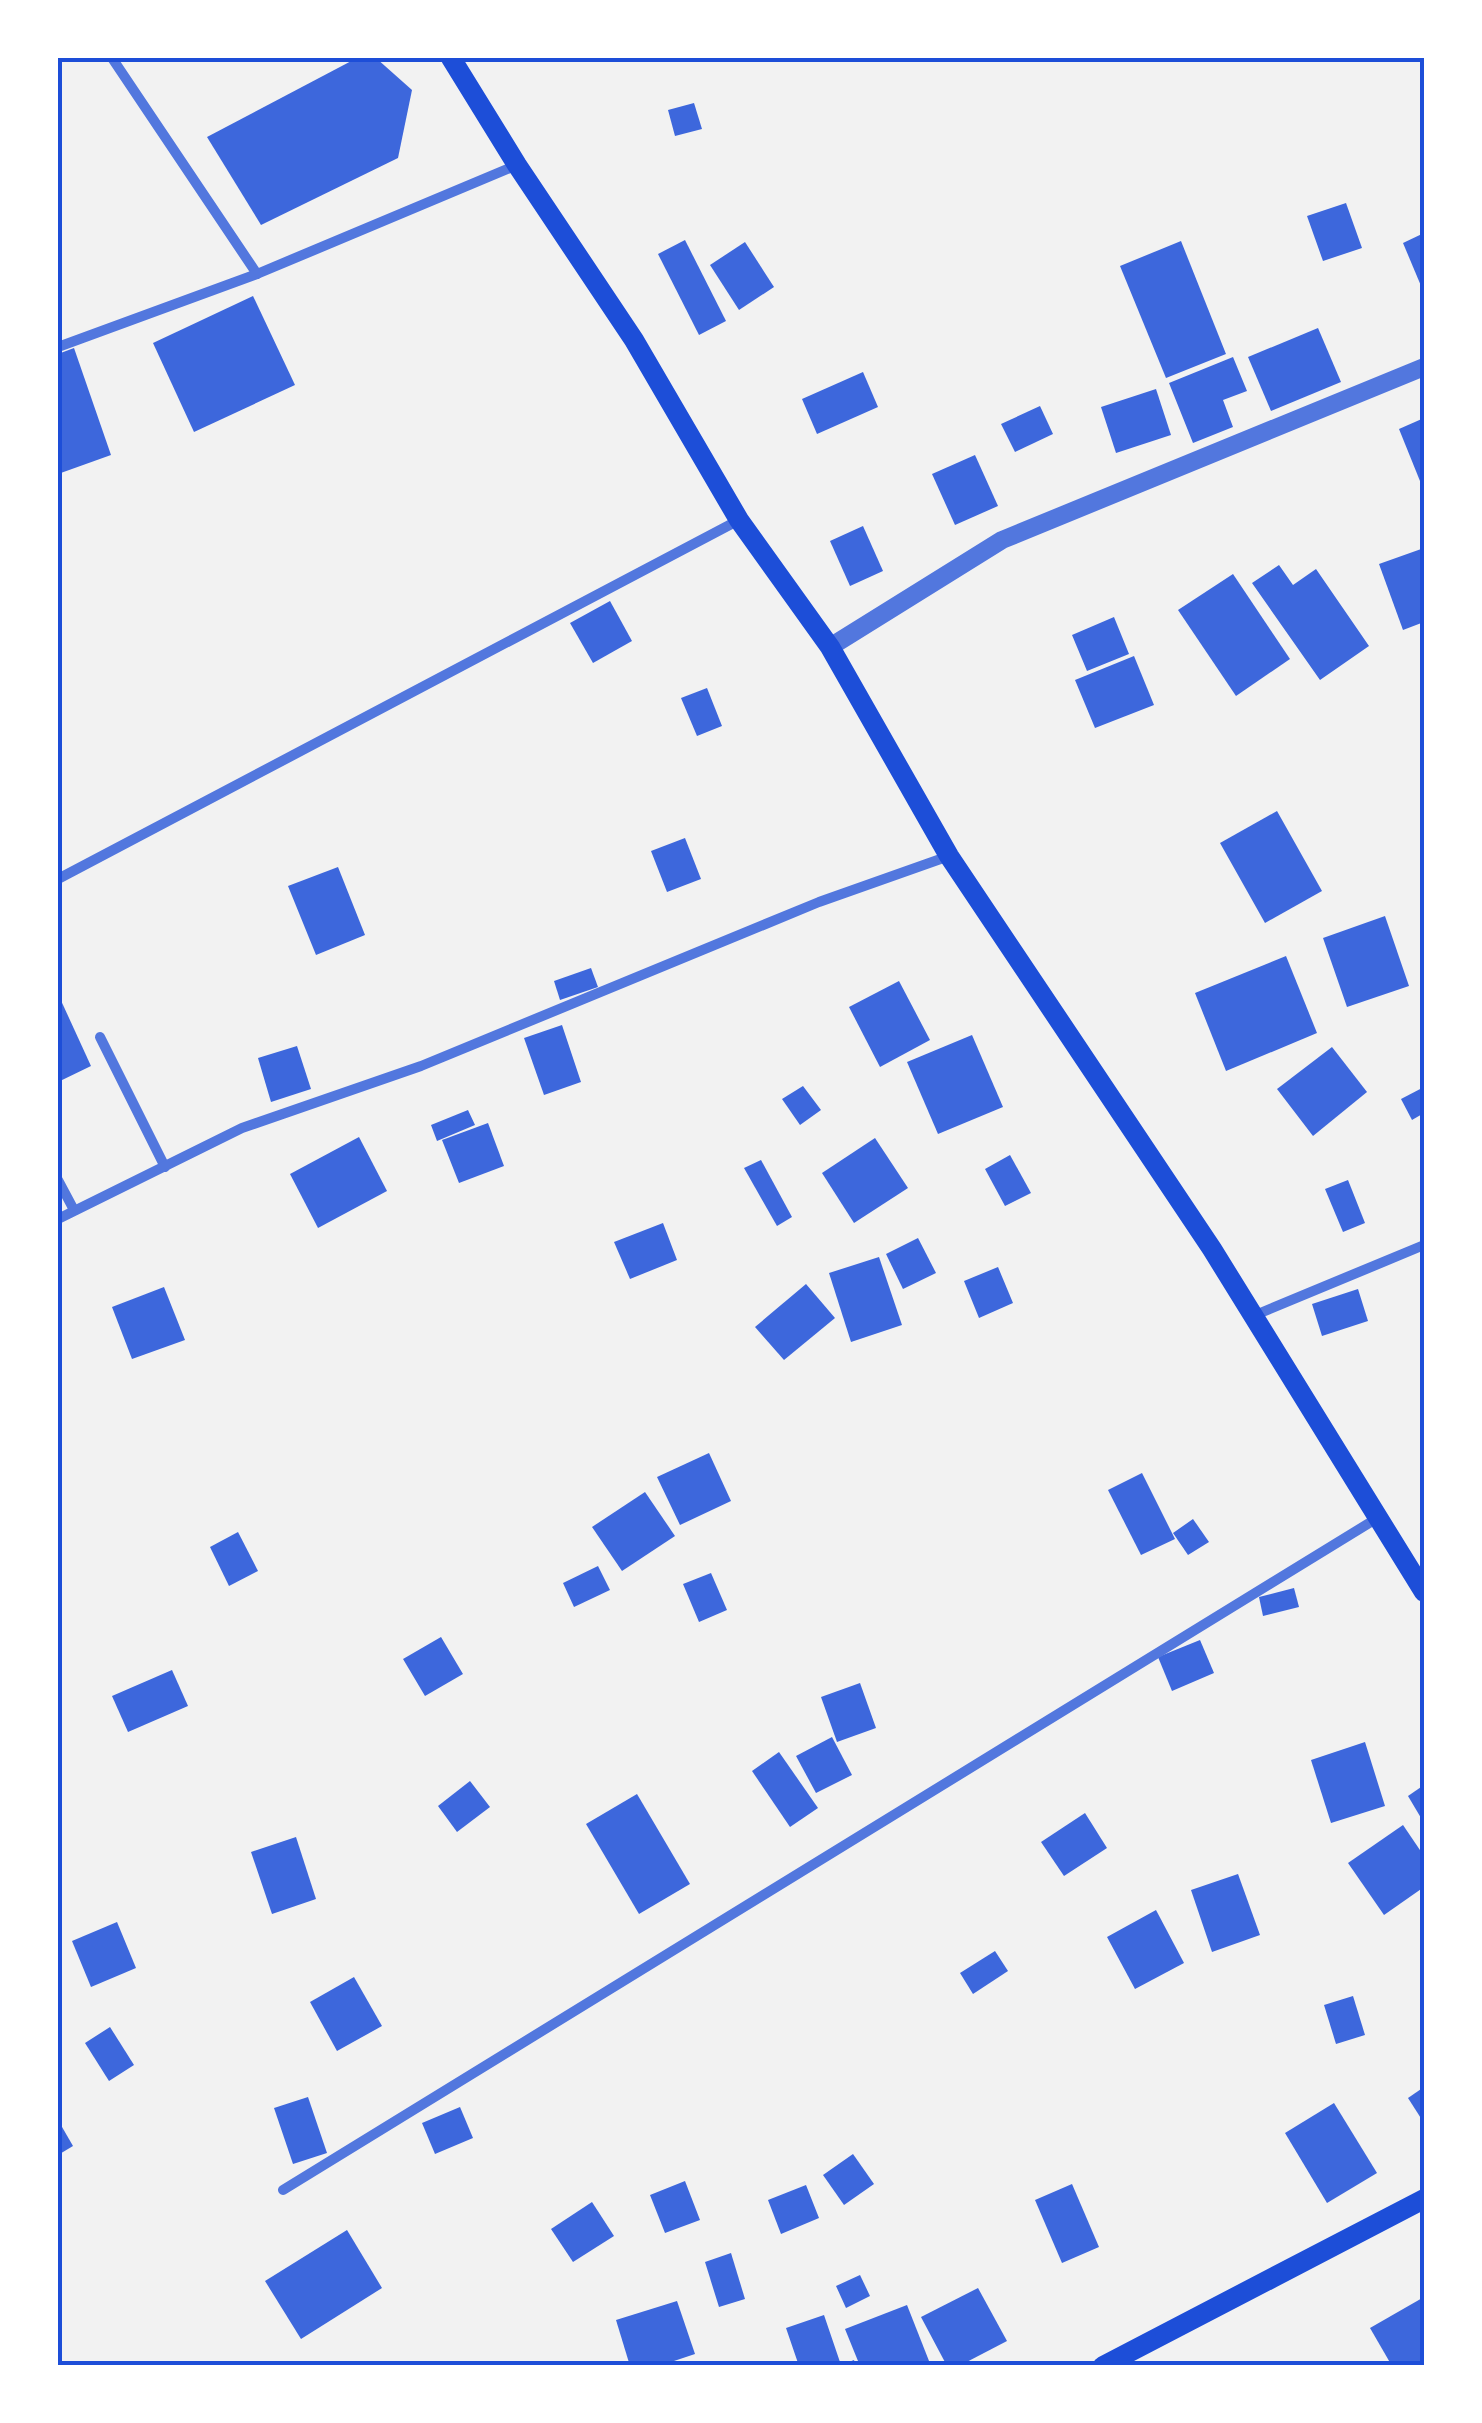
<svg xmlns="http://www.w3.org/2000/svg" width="1482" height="2423" font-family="'Exo 2',sans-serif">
  <rect width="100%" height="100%" fill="#f2f2f2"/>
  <g fill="#3d67dc">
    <polygon points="357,58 376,58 412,90 398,158 261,225 207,137"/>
    <polygon points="694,103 702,129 675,136 668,110"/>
    <polygon points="1346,203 1362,248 1323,261 1307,216"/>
    <polygon points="1424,233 1424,293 1403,243"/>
    <polygon points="685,240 726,321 699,335 658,254"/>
    <polygon points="1181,241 1226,354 1166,378 1120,266"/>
    <polygon points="745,242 774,287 739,310 710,265"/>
    <polygon points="253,296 295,385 194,432 153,343"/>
    <polygon points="1318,328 1341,382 1271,411 1248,357"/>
    <polygon points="74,348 111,455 58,474 58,354"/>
    <polygon points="1233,357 1247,391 1223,400 1233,427 1193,443 1169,383"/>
    <polygon points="863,372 878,407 817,434 802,399"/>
    <polygon points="1156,389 1171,435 1116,453 1101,407"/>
    <polygon points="1040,406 1053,434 1015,452 1001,424"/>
    <polygon points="1424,418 1424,485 1422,486 1399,429"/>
    <polygon points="975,455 998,506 955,525 932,474"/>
    <polygon points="863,526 883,571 850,586 830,541"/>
    <polygon points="1424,548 1424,622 1403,630 1379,564"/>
    <polygon points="1279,565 1293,585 1316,569 1369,646 1320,680 1252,583"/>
    <polygon points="1233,574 1290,659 1236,696 1178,610"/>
    <polygon points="610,601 632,641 593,663 570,623"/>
    <polygon points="1114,617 1129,654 1087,671 1072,635"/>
    <polygon points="1134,656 1154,705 1095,728 1075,680"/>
    <polygon points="707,688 722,726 697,736 681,698"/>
    <polygon points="1277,811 1322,891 1265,923 1220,843"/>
    <polygon points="685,838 701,879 667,892 651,851"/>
    <polygon points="338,867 365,935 316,955 288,886"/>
    <polygon points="1385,916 1409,986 1347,1007 1323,938"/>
    <polygon points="1286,956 1317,1033 1226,1071 1195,993"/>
    <polygon points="591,968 598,987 560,1000 554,981"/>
    <polygon points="899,981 930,1040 880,1067 849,1007"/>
    <polygon points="58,994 91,1066 58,1082"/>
    <polygon points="562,1025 581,1082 544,1095 524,1038"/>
    <polygon points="972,1035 1003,1107 938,1134 907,1062"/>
    <polygon points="297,1046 311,1089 271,1102 258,1058"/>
    <polygon points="1332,1047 1367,1092 1313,1136 1277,1089"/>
    <polygon points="803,1086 821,1110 800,1125 782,1099"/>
    <polygon points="1424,1087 1424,1113 1412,1120 1401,1099"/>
    <polygon points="468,1110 475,1125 437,1141 431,1125"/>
    <polygon points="488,1123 504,1166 459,1183 442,1140"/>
    <polygon points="359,1137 387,1191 318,1228 290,1174"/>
    <polygon points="875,1138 908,1188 854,1223 822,1173"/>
    <polygon points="1010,1155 1031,1193 1005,1206 985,1169"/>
    <polygon points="761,1160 792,1217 777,1226 744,1168"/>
    <polygon points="1348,1180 1365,1223 1343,1232 1325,1189"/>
    <polygon points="663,1223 677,1260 630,1279 614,1242"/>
    <polygon points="918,1238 936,1273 903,1289 886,1254"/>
    <polygon points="879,1257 902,1325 851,1342 829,1273"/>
    <polygon points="998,1267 1013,1303 979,1318 964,1281"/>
    <polygon points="806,1284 835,1318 784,1360 755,1327"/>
    <polygon points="164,1287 185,1340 132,1359 112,1307"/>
    <polygon points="1358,1289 1368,1321 1322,1336 1312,1304"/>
    <polygon points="709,1453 731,1501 680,1525 657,1477"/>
    <polygon points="1142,1473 1175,1539 1141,1555 1108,1490"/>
    <polygon points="645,1492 675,1536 622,1571 592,1527"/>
    <polygon points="1193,1519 1209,1542 1188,1555 1173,1533"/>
    <polygon points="238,1532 258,1571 229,1586 210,1547"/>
    <polygon points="598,1566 610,1590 574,1607 563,1583"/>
    <polygon points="711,1573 727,1610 699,1622 683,1584"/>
    <polygon points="1294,1588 1299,1607 1263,1616 1259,1597"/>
    <polygon points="441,1637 463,1674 425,1696 403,1659"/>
    <polygon points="1200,1640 1214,1673 1172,1691 1158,1657"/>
    <polygon points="172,1670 188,1706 128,1732 112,1696"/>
    <polygon points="860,1683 876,1728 837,1742 821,1697"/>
    <polygon points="832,1737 852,1775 816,1793 796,1756"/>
    <polygon points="1365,1742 1385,1806 1331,1823 1311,1760"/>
    <polygon points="779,1752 818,1808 790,1827 752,1771"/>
    <polygon points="470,1781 490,1807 457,1832 438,1806"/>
    <polygon points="1424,1785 1424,1823 1408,1796"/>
    <polygon points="637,1794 690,1884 639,1914 586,1824"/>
    <polygon points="1085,1813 1107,1848 1064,1876 1041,1842"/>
    <polygon points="1403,1825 1424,1856 1424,1887 1384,1915 1348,1863"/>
    <polygon points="296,1837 316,1899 272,1914 251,1852"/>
    <polygon points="1238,1874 1260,1935 1212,1952 1191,1890"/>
    <polygon points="1156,1910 1184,1963 1135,1989 1107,1937"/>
    <polygon points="117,1922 136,1968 91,1987 72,1941"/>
    <polygon points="995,1951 1008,1971 973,1994 960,1973"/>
    <polygon points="354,1977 382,2026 337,2051 310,2002"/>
    <polygon points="1353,1996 1365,2035 1336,2044 1324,2005"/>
    <polygon points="110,2027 134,2065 109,2081 85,2043"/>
    <polygon points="1424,2087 1424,2123 1408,2098"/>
    <polygon points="308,2097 327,2153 293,2164 274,2108"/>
    <polygon points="1334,2103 1377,2173 1327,2203 1285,2133"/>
    <polygon points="460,2107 473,2138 435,2154 422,2123"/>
    <polygon points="58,2120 73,2146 58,2155"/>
    <polygon points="853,2154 874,2184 844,2205 823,2175"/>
    <polygon points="685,2181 700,2220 665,2233 650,2195"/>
    <polygon points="1072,2184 1099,2247 1062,2263 1035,2200"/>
    <polygon points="806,2185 819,2218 781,2234 768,2200"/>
    <polygon points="592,2202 614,2236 573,2262 551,2229"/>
    <polygon points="347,2230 382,2288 301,2339 265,2281"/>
    <polygon points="731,2253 745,2299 719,2307 705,2262"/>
    <polygon points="860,2275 870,2296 846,2308 836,2286"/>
    <polygon points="978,2288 1007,2341 959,2366 947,2366 921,2317"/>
    <polygon points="1424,2297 1424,2366 1392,2366 1370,2328"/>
    <polygon points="677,2301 695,2354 659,2366 630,2366 616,2320"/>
    <polygon points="907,2305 931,2366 860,2366 845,2329"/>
    <polygon points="824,2315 841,2365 854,2360 856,2366 799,2366 786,2328"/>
  </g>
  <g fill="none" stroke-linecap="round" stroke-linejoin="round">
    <g stroke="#5277de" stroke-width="10">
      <polyline points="112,58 257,274"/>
      <polyline points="58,347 257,274 517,165"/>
      <polyline points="58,879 739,520"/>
      <polyline points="100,1037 165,1167"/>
      <polyline points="58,1180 74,1210"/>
      <polyline points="58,1219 242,1128 421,1066 819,902 949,856"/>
      <polyline points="1253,1316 1424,1245"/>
      <polyline points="283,2190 1379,1517"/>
    </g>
    <polyline stroke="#5277de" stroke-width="18" points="830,647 1002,540 1424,367"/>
    <g stroke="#1d4ed8" stroke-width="20">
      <polyline points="451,58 517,165 634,340 739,520 830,647 949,856 1212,1249 1424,1592"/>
      <polyline points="1103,2366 1424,2199"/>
    </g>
  </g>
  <rect width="1482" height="2423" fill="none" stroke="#ffffff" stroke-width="120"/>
  <rect x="60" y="60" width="1362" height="2303" fill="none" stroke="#1d4ed8" stroke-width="4"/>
</svg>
